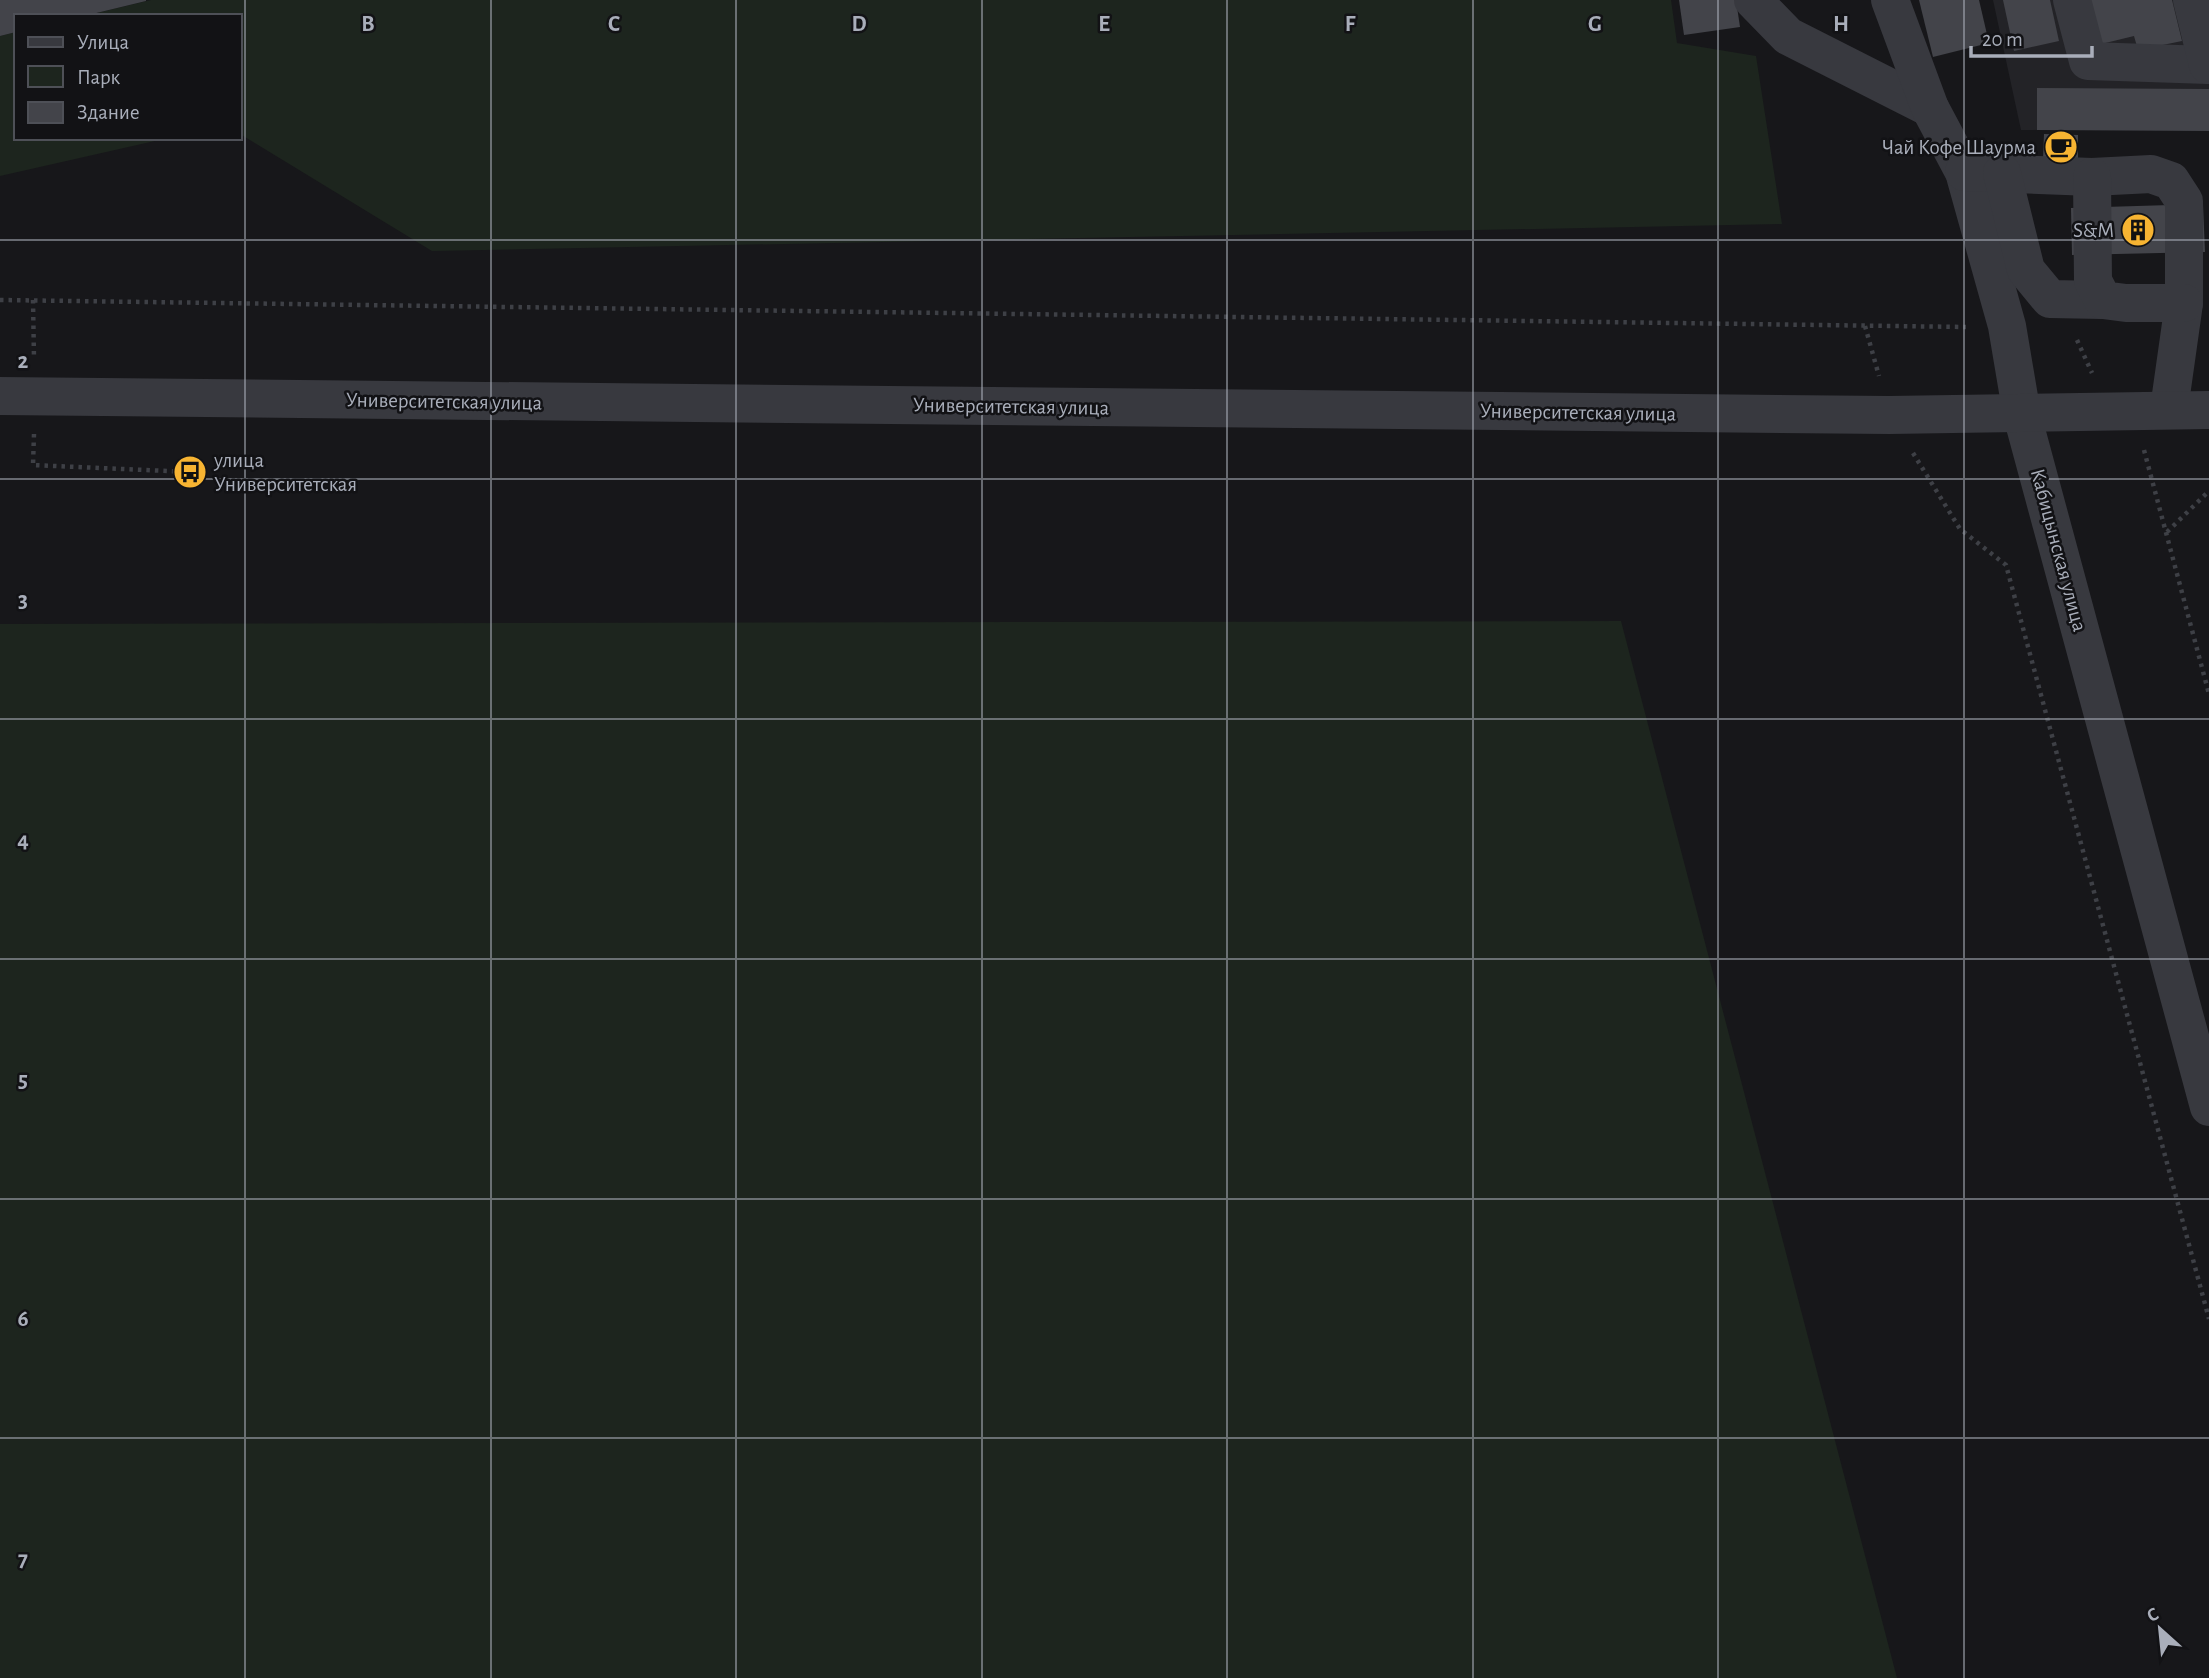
<svg xmlns="http://www.w3.org/2000/svg" width="2209" height="1678" font-family="'Alegreya Sans',sans-serif">
  <rect width="100%" height="100%" fill="#17171a"/>
  <polygon fill="#232327" points="1993,0 2209,0 2209,129 2021,130"/>
  <g fill="#1d251e">
    <polygon points="151,0 1671,0 1677,43 1756,56 1782,224 432,251 240,134 240,16 84,16"/>
    <polygon points="16,32 16,138 168,138 0,176 0,36"/>
    <polygon points="1621,621 1897,1678 0,1678 0,624"/>
  </g>
  <g fill="#43444a">
    <polygon points="0,0 146,0 146,1 84,16 16,16 16,32 0,36"/>
    <polygon points="1679,0 1736,0 1740,27 1684,35"/>
    <polygon points="1919,0 1979,0 1989,43 1933,57"/>
    <polygon points="2003,0 2050,0 2059,41 2014,51"/>
    <polygon points="2083,0 2172,0 2182,41 2138,50 2134,36 2093,46"/>
    <polygon points="2037,88 2209,89 2209,131 2037,130"/>
    <polygon points="2044,134 2078,135 2078,160 2043,159"/>
    <polygon points="2203,204 2205,252 2072,255 2071,208"/>
  </g>
  <g fill="none" stroke-linecap="round" stroke-linejoin="round">
    <g stroke="#3e4046" stroke-width="4.5" stroke-dasharray="3.5 5" stroke-linecap="butt">
      <polyline points="0,300 1966,327"/>
      <polyline points="33,300 34,359"/>
      <polyline points="1865,326 1879,376"/>
      <polyline points="2077,340 2092,373"/>
      <polyline points="34,434 33,465 190,472"/>
      <polyline points="2144,450 2209,694"/>
      <polyline points="1913,453 1960,529 2006,565 2209,1319"/>
      <polyline points="2167,532 2209,491"/>
    </g>
    <g stroke="#38393f" stroke-width="38">
      <polyline points="1753,0 1788,36 1930,108"/>
      <polyline points="1890,0 1930,108 1964,172 2007,326 2022,415 2209,1107"/>
      <polyline points="2072,0 2088,61 2209,65"/>
      <polyline points="2192,0 2208,65"/>
      <polyline points="1964,172 2092,177 2151,174 2171,181 2184,201 2184,303 2169,409"/>
      <polyline points="2002,173 2026,270 2050,299 2103,300"/>
      <polyline points="2092,177 2093,281 2103,300 2126,303 2184,303"/>
      <polyline points="0,396 1889,415 2209,410"/>
    </g>
  </g>
  <path fill="none" stroke="#a9aeba" stroke-width="2" stroke-opacity="0.55" d="M 245,0 L 245,1678M 491,0 L 491,1678M 736,0 L 736,1678M 982,0 L 982,1678M 1227,0 L 1227,1678M 1473,0 L 1473,1678M 1718,0 L 1718,1678M 1964,0 L 1964,1678M 0,240 L 2209,240M 0,479 L 2209,479M 0,719 L 2209,719M 0,959 L 2209,959M 0,1199 L 2209,1199M 0,1438 L 2209,1438"/>
  <defs>
    <symbol id="cafe-disc" viewBox="-11 -11 22 22"><circle r="9.5" fill="#f7b432" stroke="#121215"/><path d="M-5.5-4.5H6V0H3Q3 3.5 0 3.5H-2.5Q-5.5 3.5-5.5 0ZM3-3.2v2h1.7v-2ZM-6 4.5H4V6H-6Z" fill="#111"/></symbol>
    <symbol id="building-disc" viewBox="-11 -11 22 22"><circle r="9.5" fill="#f7b432" stroke="#121215"/><path d="M-4-6H4V6H1V3H-1V6H-4ZM-2.5-4.3h1.7v1.8h-1.7ZM.8-4.3h1.7v1.8H.8ZM-2.5-1h1.7V.8h-1.7ZM.8-1h1.7V.8H.8Z" fill="#111"/></symbol>
    <symbol id="bus-disc" viewBox="-11 -11 22 22"><circle r="9.5" fill="#f7b432" stroke="#121215"/><path d="M-5-6H5V4H4V6H2V4H-2V6H-4V4H-5ZM-3.5-4V0h7V-4ZM-3.5 1.2v1.5H-2V1.2ZM2 1.2v1.5H3.5V1.2Z" fill="#111"/></symbol>
  </defs>
  <g fill-rule="evenodd">
    <use href="#cafe-disc" x="2042" y="128" width="38" height="38"/>
    <use href="#building-disc" x="2119" y="211" width="38" height="38"/>
    <use href="#bus-disc" x="171" y="453" width="38" height="38"/>
  </g>
  <g text-anchor="middle" stroke-width="5" stroke-linejoin="round" paint-order="stroke">
    <g font-size="21" fill="#a9aeba" stroke="#121215" text-anchor="end">
      <text x="2036" y="154">Чай Кофе Шаурма</text>
      <text x="2114" y="237">S&amp;M</text>
      <text x="214" y="467" text-anchor="start">улица<tspan x="214" dy="24">Университетская</tspan></text>
    </g>
    <g font-size="21" fill="#a9aeba" stroke="#121215">
      <text transform="translate(444 401) rotate(1)" y="7">Университетская улица</text>
      <text transform="translate(1011 406) rotate(1)" y="7">Университетская улица</text>
      <text transform="translate(1578 412) rotate(1)" y="7">Университетская улица</text>
      <text transform="translate(2059 550) rotate(75)" y="7">Кабицынская улица</text>
    </g>
  </g>
  <g font-size="23" text-anchor="middle" font-weight="bold" fill="#a9aeba" stroke="#121215" stroke-width="5" stroke-linejoin="round" paint-order="stroke">
    <text x="368" y="31">B</text>
    <text x="614" y="31">C</text>
    <text x="859" y="31">D</text>
    <text x="1104" y="31">E</text>
    <text x="1350" y="31">F</text>
    <text x="1595" y="31">G</text>
    <text x="1841" y="31">H</text>
    <text x="23" y="368">2</text>
    <text x="23" y="607">3</text>
    <text x="23" y="847">4</text>
    <text x="23" y="1087">5</text>
    <text x="23" y="1326">6</text>
    <text x="23" y="1566">7</text>
  </g>
  <rect x="14" y="14" width="228" height="126" fill="#121215" stroke="#4e5057" stroke-width="2"/>
  <rect x="28" y="37" width="35" height="10" fill="#38393f" stroke="#4e5057" stroke-width="2"/>
  <text x="77" y="49" font-size="21" fill="#a9aeba">Улица</text>
  <rect x="28" y="66" width="35" height="21" fill="#1d251e" stroke="#4e5057" stroke-width="2"/>
  <text x="77" y="84" font-size="21" fill="#a9aeba">Парк</text>
  <rect x="28" y="102" width="35" height="21" fill="#43444a" stroke="#4e5057" stroke-width="2"/>
  <text x="77" y="119" font-size="21" fill="#a9aeba">Здание</text>
  <g transform="translate(2160 1629) rotate(333)" stroke="#121215" stroke-width="5" paint-order="stroke">
  <path d="M0-5L12 26L0 18L-12 26Z" fill="#a9aeba"/>
  <text y="-10" font-size="19" font-weight="bold" text-anchor="middle" fill="#a9aeba">С</text>
  </g>
  <path d="M1971 46v10h121v-10" fill="none" stroke="#a9aeba" stroke-width="3.5"/>
  <text x="1982" y="46" font-size="21" fill="#a9aeba" stroke="#121215" stroke-width="5" paint-order="stroke">20 m</text>
</svg>
